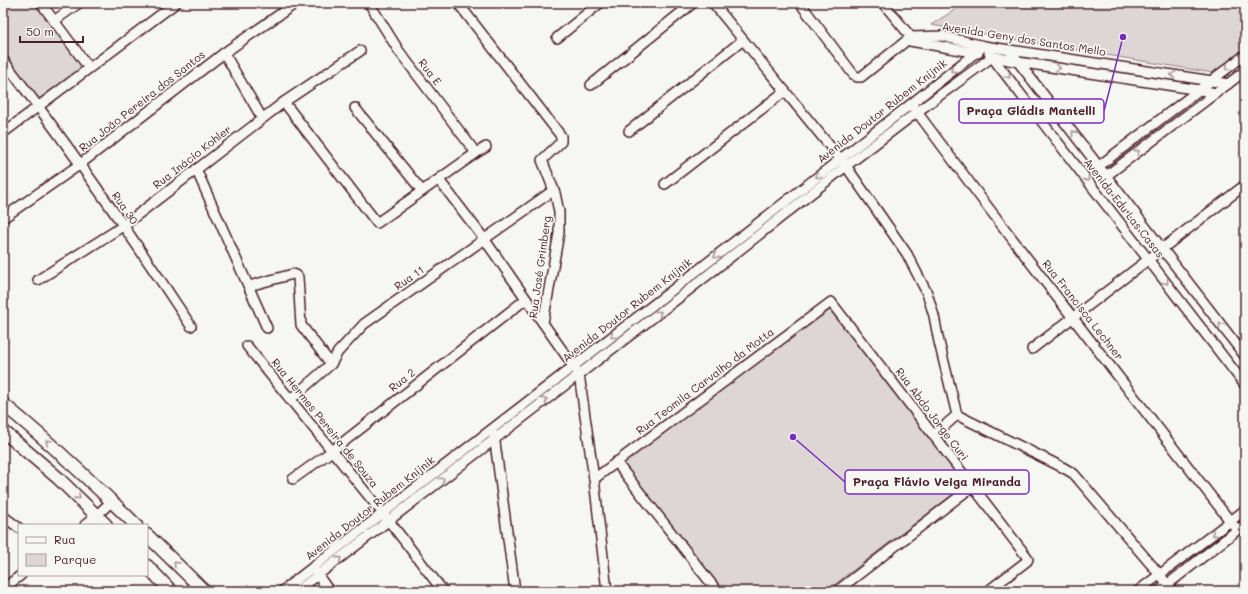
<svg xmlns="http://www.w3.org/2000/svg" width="1248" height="594" font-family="Mali,sans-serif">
  <rect width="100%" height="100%" fill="#f6f6f2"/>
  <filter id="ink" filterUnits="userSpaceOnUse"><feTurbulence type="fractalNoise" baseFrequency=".025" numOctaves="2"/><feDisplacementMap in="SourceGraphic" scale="8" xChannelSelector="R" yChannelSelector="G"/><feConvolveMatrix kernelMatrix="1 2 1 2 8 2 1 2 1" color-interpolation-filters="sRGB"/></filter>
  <g filter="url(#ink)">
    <g fill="#ddd6d5" stroke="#947a80">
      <polygon points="3,3 37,3 84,66 39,99 3,52"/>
      <polygon points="965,3 1245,3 1245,49 1213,73 931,25"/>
      <polygon points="830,310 965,485 826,591 723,591 623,463"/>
    </g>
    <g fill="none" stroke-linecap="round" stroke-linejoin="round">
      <defs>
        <g id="minor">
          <polyline points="41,3 89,68"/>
          <polyline points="369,3 399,51 476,153"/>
          <polyline points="458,3 561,136 561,142 542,160 555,193 559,212 559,233 543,323 579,374 594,479 607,591"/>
          <polyline points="713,3 846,166 907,254 927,293 934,316 939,342 957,415"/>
          <polyline points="800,3 853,74 857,77 861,77 911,37"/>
          <polyline points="883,3 911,37"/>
          <polyline points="54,21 79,3"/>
          <polyline points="911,37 942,36 984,46 1212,81 1228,84"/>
          <polyline points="557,38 600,3"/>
          <polyline points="910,41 978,53"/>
          <polyline points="1009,50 1245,356"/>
          <polyline points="224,53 262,118"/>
          <polyline points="989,53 1245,385"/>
          <polyline points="991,56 1018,62 1200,90 1216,93"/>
          <path d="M 3,60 C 69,146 131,235 191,326"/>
          <polyline points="591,85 693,3"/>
          <polyline points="284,102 377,223 476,153 486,147"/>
          <polyline points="355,108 422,191"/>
          <polyline points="914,108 981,198 1073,318 1237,530"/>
          <polyline points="629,131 743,40"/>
          <polyline points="3,133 176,3"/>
          <polyline points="1099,166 1245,55"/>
          <polyline points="196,169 267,328"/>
          <polyline points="1106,176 1245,71"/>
          <polyline points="439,180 485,240 543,323"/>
          <polyline points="665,184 785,91"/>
          <polyline points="3,218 79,165 224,53 296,3"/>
          <polyline points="38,280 123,226 284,102 360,51"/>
          <polyline points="249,286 293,274 296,275 298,277 301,325 331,364"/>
          <polyline points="247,346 389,521 443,591"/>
          <polyline points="1032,349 1245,185"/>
          <polyline points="290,400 331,364 338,352 364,324 554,190"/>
          <polyline points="957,415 1064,468 1074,474 1160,575 1172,591"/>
          <polyline points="494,435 515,591"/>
          <polyline points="934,435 957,415"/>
          <polyline points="616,462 717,591"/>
          <polyline points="293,479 332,451 526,299"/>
          <polyline points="594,479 831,302 1027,557 1028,559 1027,561 988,591"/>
          <polyline points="3,516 19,528"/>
          <polyline points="85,525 97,515 112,501"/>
          <polyline points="315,571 329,591"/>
          <polyline points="3,589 21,575"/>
          <polyline points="282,591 675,288 911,104 984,46"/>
          <polyline points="297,591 681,296 846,166 917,112 992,57"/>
          <polyline points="837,591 973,486"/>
          <polyline points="1138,591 1245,510"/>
          <polyline points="1159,591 1245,524"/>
        </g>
        <g id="major">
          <path d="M 3,404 C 50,442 93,483 136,525"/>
          <polyline points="3,431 58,478 106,525"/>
          <polyline points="147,535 204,591"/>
          <polyline points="147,566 171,591"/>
        </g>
      </defs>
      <use href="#minor" stroke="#4a1f2b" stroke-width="12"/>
      <use href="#major" stroke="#4a1f2b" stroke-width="15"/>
      <use href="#minor" stroke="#f6f6f2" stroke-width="9"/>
      <use href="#major" stroke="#f6f6f2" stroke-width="12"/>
    </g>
    <defs><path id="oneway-chevron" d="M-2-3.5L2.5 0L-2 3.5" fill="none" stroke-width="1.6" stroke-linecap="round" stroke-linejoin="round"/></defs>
    <g stroke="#a99598">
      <use href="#oneway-chevron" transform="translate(1058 68) rotate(9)"/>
      <use href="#oneway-chevron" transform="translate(1228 68) rotate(142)"/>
      <use href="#oneway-chevron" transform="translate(953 70) rotate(141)"/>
      <use href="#oneway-chevron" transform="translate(1173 75) rotate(-171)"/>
      <use href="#oneway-chevron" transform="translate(1008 76) rotate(52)"/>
      <use href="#oneway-chevron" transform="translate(1074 133) rotate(-128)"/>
      <use href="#oneway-chevron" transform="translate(1137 152) rotate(-37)"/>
      <use href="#oneway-chevron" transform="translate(818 176) rotate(142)"/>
      <use href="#oneway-chevron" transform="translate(1087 179) rotate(52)"/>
      <use href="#oneway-chevron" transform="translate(716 256) rotate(142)"/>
      <use href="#oneway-chevron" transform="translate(1166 282) rotate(52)"/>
      <use href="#oneway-chevron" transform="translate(659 313) rotate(-37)"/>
      <use href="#oneway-chevron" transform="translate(1221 325) rotate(-128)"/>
      <use href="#oneway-chevron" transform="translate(613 336) rotate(142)"/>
      <use href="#oneway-chevron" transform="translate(545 400) rotate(-37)"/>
      <use href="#oneway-chevron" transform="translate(48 442) rotate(-138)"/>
      <use href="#oneway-chevron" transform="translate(442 480) rotate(-38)"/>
      <use href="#oneway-chevron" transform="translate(78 497) rotate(44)"/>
      <use href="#oneway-chevron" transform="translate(1214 534) rotate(143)"/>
      <use href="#oneway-chevron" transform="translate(339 559) rotate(-37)"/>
      <use href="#oneway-chevron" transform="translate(176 564) rotate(-136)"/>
    </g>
  </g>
  <g text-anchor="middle" stroke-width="3.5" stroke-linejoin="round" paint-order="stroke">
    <g font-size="11" fill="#4a1f2b" stroke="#f6f6f2">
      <text transform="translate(1024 39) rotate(9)" y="4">Avenida Geny dos Santos Mello</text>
      <text transform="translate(430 72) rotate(53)" y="4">Rua E</text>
      <text transform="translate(142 101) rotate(-38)" y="4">Rua João Pereira dos Santos</text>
      <text transform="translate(882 111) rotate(-38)" y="4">Avenida Doutor Rubem Knijnik</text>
      <text transform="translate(192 157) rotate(-38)" y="4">Rua Inácio Kohler</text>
      <text transform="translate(125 208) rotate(55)" y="4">Rua 30</text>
      <text transform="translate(1124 208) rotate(52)" y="4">Avenida Edu Las Casas</text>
      <text transform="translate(540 267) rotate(-82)" y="4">Rua José Grimberg</text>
      <text transform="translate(409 278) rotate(-35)" y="4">Rua 11</text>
      <text transform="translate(627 310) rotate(-38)" y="4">Avenida Doutor Rubem Knijnik</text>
      <text transform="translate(1083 310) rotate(52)" y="4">Rua Francisca Lechner</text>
      <text transform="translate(402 380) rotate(-38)" y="4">Rua 2</text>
      <text transform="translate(705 381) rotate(-37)" y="4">Rua Teomila Carvalho da Motta</text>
      <text transform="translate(932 414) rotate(53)" y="4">Rua Abdo Jorge Curi</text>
      <text transform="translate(325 423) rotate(51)" y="4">Rua Hermes Pereira de Souza</text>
      <text transform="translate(370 508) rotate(-38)" y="4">Avenida Doutor Rubem Knijnik</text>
    </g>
  </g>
  <path fill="none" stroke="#7b2cbf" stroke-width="1.5" d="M1123 37L1104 111M793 437L845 482"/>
  <g fill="#7b2cbf" stroke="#f6f6f2" stroke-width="1.5">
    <circle cx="1123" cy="37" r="4"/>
    <circle cx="793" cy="437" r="4"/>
  </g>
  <g fill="#f6f6f2" stroke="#7b2cbf" stroke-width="1.5">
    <rect x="959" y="99" width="145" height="24" rx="4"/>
    <rect x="845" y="470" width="184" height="24" rx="4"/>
  </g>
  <g font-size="12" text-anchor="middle" font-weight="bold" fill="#4a1f2b">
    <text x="1031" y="115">Praça Gládis Mantelli</text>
    <text x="937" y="486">Praça Flávio Veiga Miranda</text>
  </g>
  <rect width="1248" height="594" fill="none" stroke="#f6f6f2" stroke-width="16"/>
  <rect x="8" y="8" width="1232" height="578" fill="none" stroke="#4a1f2b" stroke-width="1.5" filter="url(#ink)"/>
  <rect x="18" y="524" width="130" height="52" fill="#f6f6f2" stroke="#b1a0a2"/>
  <rect x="26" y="537" width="20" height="6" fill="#f6f6f2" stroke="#b1a0a2"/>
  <text x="54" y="544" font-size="12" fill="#4a1f2b">Rua</text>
  <rect x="26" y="554" width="20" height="12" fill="#ddd6d5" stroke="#b1a0a2"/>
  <text x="54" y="564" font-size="12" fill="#4a1f2b">Parque</text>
  <path d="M20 36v6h63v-6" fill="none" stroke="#4a1f2b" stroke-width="2"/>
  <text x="26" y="36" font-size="12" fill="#4a1f2b" stroke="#f6f6f2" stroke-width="3" paint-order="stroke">50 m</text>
</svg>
